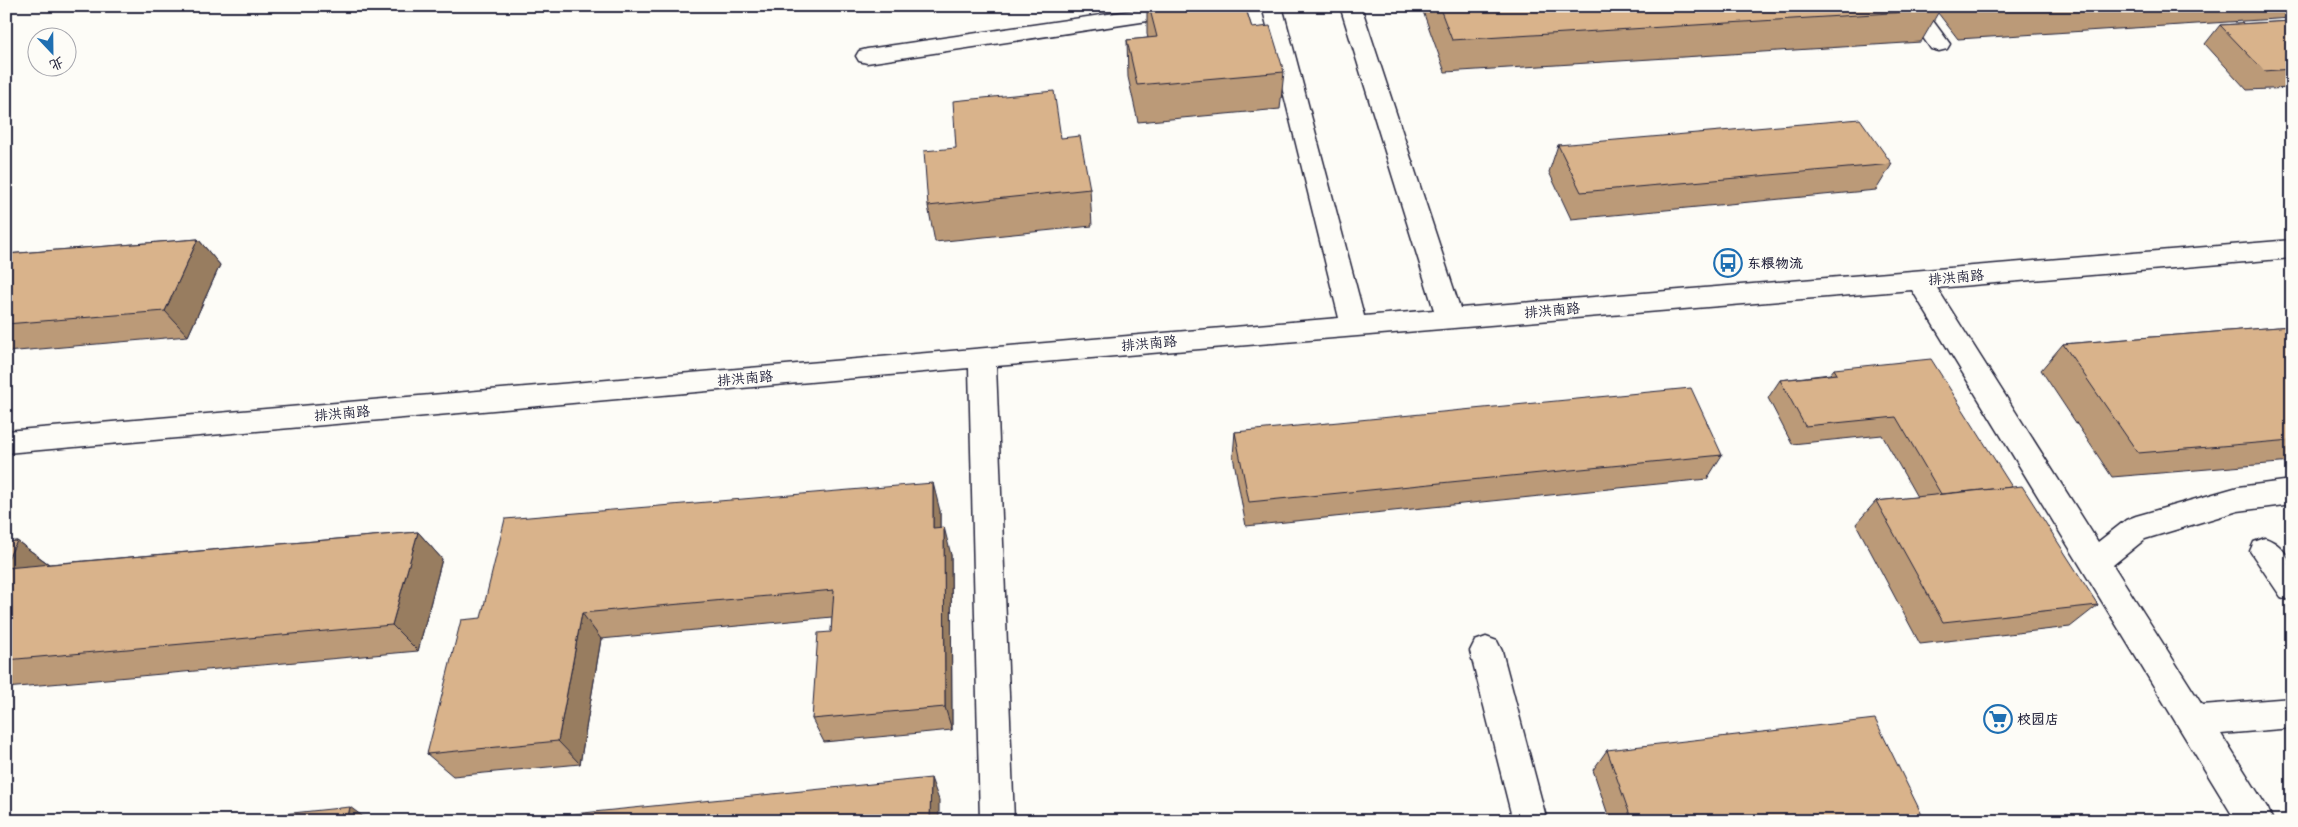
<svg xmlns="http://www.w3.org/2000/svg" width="2298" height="827" font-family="'Architects Daughter','LXGW WenKai TC',sans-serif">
  <rect width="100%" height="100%" fill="#fdfcf7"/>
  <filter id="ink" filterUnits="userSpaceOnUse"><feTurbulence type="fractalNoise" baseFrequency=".02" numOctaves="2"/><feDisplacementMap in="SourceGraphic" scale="10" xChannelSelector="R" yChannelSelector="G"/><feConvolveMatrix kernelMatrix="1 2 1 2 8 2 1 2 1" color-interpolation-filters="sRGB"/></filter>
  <g filter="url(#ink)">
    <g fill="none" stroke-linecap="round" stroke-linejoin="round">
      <defs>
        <g id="minor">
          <polygon points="1163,6 1218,6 1215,10 1208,12 867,63 859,61 856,56 859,51 867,49"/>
          <polygon points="1262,6 1282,6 1364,316 1434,310 1340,6 1361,6 1460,308 2292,240 2292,258 1937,288 2098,542 2126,520 2136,516 2238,487 2292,480 2292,504 2238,511 2145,539 2113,565 2202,705 2292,698 2292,728 2221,734 2268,809 2273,821 2236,821 1912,290 996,366 1014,821 980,821 969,368 6,453 6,431 1339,318"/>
          <polygon points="1901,6 1922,6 1950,44 1947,49 1939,51 1931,49"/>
          <path d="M 2265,538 C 2295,549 2292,575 2292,601 L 2281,597 L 2250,551 L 2254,542 Z"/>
          <polygon points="1486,637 1497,641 1502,651 1547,821 1513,821 1470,651 1475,641"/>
        </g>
      </defs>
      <use href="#minor" stroke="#22223b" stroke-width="3"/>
      <use href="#minor" fill="#fdfcf7" fill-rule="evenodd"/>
    </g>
    <g fill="#bb9a78" stroke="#22223b">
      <polygon points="1147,6 1245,6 1252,28 1284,72 1280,109 1138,122 1128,77 1127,40 1148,38 1147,34"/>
      <polygon points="1421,6 2292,6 2292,18 1958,39 1938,13 1921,42 1445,72"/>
      <polygon points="2292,21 2292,88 2247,90 2205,44 2220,25"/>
      <polygon points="1061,138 1090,189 1092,226 935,242 928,206"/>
      <polygon points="1558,145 1892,164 1876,190 1571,219 1549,172"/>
      <polygon points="198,239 220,265 188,336 6,352 6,254"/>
      <polygon points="2292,326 2292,462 2112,477 2041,370 2063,344"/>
      <polygon points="1834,369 2012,487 2098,605 2070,627 1920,644 1856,524 1876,501 1917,497 1882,435 1792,444 1768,398 1780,380 1830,374"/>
      <polygon points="1235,432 1722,455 1707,479 1246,526 1233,456"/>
      <polygon points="940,511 940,527 951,555 952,730 824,742 812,719 831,632 832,617 601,639 580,764 453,776 427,754 481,618"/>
      <polygon points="418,532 442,559 418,651 6,688 6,542 17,541 49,564"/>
      <polygon points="1607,750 1925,821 1610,821 1593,770"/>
    </g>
    <g fill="#987d61" stroke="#22223b">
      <polygon points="198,239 220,265 188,336 165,311"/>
      <polygon points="933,483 940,511 940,555 933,528"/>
      <polygon points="944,527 951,555 952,730 945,707"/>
      <polygon points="418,532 442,559 418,651 392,625"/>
      <polygon points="17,541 54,568 6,570 6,562"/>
      <polygon points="582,613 601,639 580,764 558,741"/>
      <polygon points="931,778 939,800 939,821 930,821"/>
      <polygon points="350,807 369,821 347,821"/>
    </g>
    <g fill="#d9b38b" stroke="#22223b">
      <polygon points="1149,6 1245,6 1252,28 1270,26 1284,72 1137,85 1127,40 1157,37"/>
      <polygon points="1439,6 1936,6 1939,10 1452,40"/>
      <polygon points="1976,6 1995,6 1977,7"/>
      <polygon points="2292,21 2292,69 2264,71 2220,25"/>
      <polygon points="1054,91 1061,138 1080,136 1090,189 928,206 924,151 956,148 953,101"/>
      <polygon points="1860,119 1892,164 1581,192 1558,145"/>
      <polygon points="198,239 165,311 6,324 6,254"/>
      <polygon points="2291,326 2292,440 2138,453 2063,344"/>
      <polygon points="1931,359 2012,487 1941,494 1896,417 1805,426 1780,380 1837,374 1834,369"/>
      <polygon points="1691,388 1722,455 1249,502 1235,432"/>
      <polygon points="933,483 933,528 944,527 945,707 812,719 818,633 831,632 834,590 582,613 558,741 427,754 461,620 481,618 505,519"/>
      <polygon points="2022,486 2098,605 1943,622 1876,501"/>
      <polygon points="418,532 392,625 6,660 6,568"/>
      <polygon points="17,541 6,562 6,542"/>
      <polygon points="1875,719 1925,821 1632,821 1607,750"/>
      <polygon points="931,778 930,821 504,821"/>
      <polygon points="350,807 347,821 216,821"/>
      <polygon points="1434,814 1436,821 1375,821"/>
    </g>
  </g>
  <defs>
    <symbol id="bus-ring" viewBox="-11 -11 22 22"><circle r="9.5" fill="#fdfcf7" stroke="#1f6fb2" stroke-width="1.5"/><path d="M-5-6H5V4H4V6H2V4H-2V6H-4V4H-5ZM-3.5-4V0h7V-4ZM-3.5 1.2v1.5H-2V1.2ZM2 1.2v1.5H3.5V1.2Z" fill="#1f6fb2"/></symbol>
    <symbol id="supermarket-ring" viewBox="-11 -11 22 22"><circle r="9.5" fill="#fdfcf7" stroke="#1f6fb2" stroke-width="1.5"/><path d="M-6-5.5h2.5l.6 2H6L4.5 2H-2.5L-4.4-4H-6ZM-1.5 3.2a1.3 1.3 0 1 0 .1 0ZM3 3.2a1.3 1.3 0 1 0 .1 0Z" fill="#1f6fb2"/></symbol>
  </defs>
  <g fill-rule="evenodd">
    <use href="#bus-ring" x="1712" y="247" width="32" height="32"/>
    <use href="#supermarket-ring" x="1982" y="703" width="32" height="32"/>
  </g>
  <g text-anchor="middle" stroke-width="4" stroke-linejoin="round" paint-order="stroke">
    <g font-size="14" font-weight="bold" fill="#22223b" stroke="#fdfcf7" text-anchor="start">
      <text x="1747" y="268">东粮物流</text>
      <text x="2017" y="724">校园店</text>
    </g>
    <g font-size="14" fill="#22223b" stroke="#fdfcf7">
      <text transform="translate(1956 277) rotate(-5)" y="5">排洪南路</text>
      <text transform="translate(1552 310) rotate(-5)" y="5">排洪南路</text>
      <text transform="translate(1149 343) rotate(-5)" y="5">排洪南路</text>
      <text transform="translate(745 378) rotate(-5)" y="5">排洪南路</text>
      <text transform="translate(342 413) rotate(-5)" y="5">排洪南路</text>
    </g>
  </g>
  <rect width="2298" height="827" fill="none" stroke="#fdfcf7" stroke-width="25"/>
  <rect x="12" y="12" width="2273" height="802" fill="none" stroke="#22223b" stroke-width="2" filter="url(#ink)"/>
  <g transform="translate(52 52) rotate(158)"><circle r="24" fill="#fdfcf7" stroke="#a5a5ac"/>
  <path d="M0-4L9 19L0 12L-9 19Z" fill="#1f6fb2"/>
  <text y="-8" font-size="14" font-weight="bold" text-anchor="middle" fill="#22223b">北</text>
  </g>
</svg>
